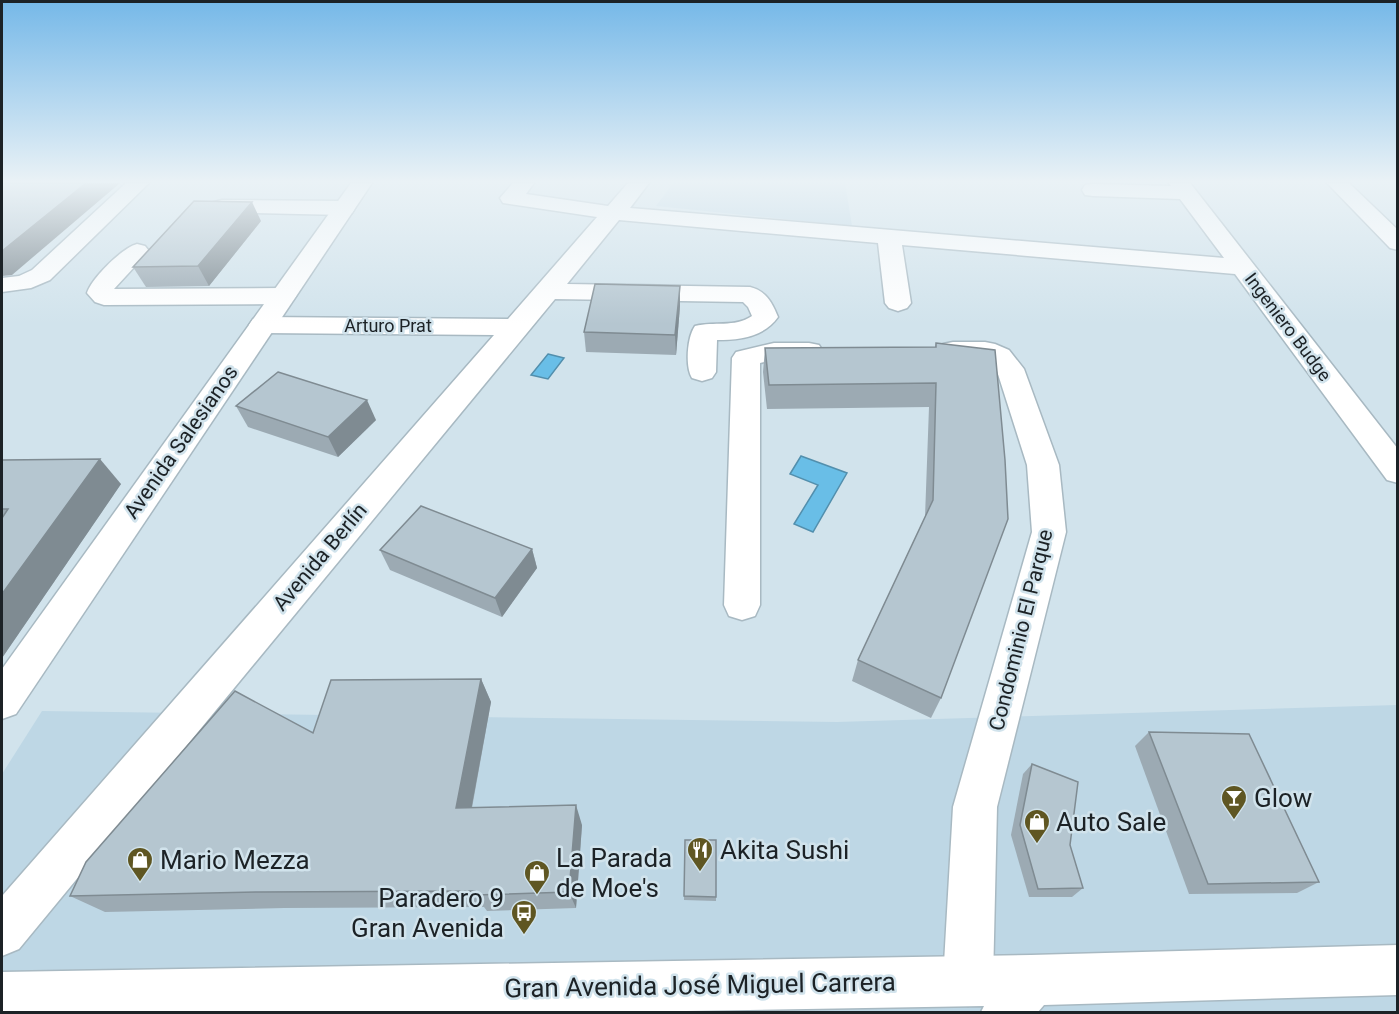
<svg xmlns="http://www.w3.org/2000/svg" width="1399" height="1014" font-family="Roboto,sans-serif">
  <rect width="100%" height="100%" fill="#d1e3ec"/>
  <g fill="#bed7e5">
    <polygon points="673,183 845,183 852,226 656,206"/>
    <polygon points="1397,705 1397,1012 2,1012 2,774 42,711 837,722"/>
  </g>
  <g fill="#69bee7" stroke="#528fad" stroke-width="1.5">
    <polygon points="548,354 564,358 548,379 531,375"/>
    <polygon points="801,456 847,473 813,532 794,524 818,485 790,474"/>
  </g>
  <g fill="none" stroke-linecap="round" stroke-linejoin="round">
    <defs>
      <g id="minor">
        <polygon points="126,183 149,183 50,280 31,288 2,292 2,278 19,276 32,270"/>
        <path d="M 513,183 L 534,183 L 526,194 L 608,206 L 628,183 L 649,183 L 630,208 L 1224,258 L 1180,199 L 1093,196 L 1085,195 L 1082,190 L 1085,185 L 1093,184 L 1171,186 L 1169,183 L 1190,183 L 1398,449 L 1398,483 L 1387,480 L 1235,274 L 902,245 L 911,303 L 907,308 L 898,311 L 889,308 L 885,303 L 878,243 L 619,220 L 567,284 L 750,287 C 766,291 772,302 778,317 C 764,337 740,340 717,340 L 716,372 L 712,378 L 702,381 L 692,378 C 685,367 687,337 695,326 C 714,321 734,328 752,316 L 748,307 L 743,302 L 555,299 L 19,949 L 2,956 L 2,896 L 494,335 L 262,333 L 253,331 L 249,325 L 253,319 L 262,317 L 508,319 L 597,217 L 503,203 L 500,198 Z"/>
        <polygon points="1327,183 1349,183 1398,230 1398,250 1390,248"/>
        <polygon points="222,200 344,201 352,203 355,208 352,213 344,215 214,212 211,207 214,202"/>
        <path d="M 137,244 L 145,246 L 149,251 L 114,289 L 283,288 L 292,291 L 296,296 L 292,301 L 283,304 L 104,305 L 95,302 L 87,293 C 92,278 122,248 137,244 Z"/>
        <path d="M 953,342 L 985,342 L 995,344 L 1009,350 L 1024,369 L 1059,465 L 1066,532 L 997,807 L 993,981 L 986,999 L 968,1006 L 950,999 L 943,981 L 953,807 L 1032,532 L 1027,465 L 997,371 C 981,352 965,362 943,356 L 939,350 L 943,344 Z"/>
        <path d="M 774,343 L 809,343 L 819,345 L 823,351 L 819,357 C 799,362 779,358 760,363 L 760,605 L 755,616 L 742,620 L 729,616 L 724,605 L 732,358 L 736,352 Z"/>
      </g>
      <g id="major">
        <polygon points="351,183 372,183 16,714 2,719 2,669"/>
        <polygon points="1398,945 1398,995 1044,1005 1038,1012 981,1012 984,1006 624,1012 2,1012 2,972 1031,955"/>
      </g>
    </defs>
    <use href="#minor" stroke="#a8b9c2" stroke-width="3"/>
    <use href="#major" stroke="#a8b9c2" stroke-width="3"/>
    <use href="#minor" fill="#fff" fill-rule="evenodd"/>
    <use href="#major" fill="#fff" fill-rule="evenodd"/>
  </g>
  <g fill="#9caab3">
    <polygon points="261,221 209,286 146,287 133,267"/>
    <polygon points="680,306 676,355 586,352 584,332"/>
    <polygon points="936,343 941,698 931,718 852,681 858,660 925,517 929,407 767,409 763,372 765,348 935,347"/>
    <polygon points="236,406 376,420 338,457 248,427"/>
    <polygon points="2,460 121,484 2,658"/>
    <polygon points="532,549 537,568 502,617 390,570 380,550"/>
    <polygon points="481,679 491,702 472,808 582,825 576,908 487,911 484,907 284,908 105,912 70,896 313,733"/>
    <polygon points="1149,732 1319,882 1297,893 1189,894 1135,746"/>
    <polygon points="1032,764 1070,845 1083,888 1072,897 1029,897 1011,835 1023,774"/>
    <polygon points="716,840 716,901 684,900 684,896"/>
  </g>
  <g fill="#7f8b92">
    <polygon points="86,183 120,183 12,275 2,276 2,251"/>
    <polygon points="252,202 261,221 209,286 198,266"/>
    <polygon points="680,286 680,306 676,355 675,335"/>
    <polygon points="367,400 376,420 338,457 328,437"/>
    <polygon points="100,459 121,484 2,658 2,594"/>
    <polygon points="532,549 537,568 502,617 495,598"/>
    <polygon points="481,679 491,702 468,827 456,808"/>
    <polygon points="576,805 582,825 576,908 569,892"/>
  </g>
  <g fill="#b5c6d0" stroke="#7f8b92" stroke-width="1.5">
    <polygon points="2,183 86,183 2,251"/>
    <polygon points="194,201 252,202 198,266 133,267"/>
    <polygon points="595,284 680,286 675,335 584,332"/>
    <polygon points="936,343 995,350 1005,460 1008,519 941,698 858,660 933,500 936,383 769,385 765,348 936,347"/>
    <polygon points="278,372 367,400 328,437 236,406"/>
    <polygon points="100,459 2,594 2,518 8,509 2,509 2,460"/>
    <polygon points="421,506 532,549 495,598 380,550"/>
    <polygon points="481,679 456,808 576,805 569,892 475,895 475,891 259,892 70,896 86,862 235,691 313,733 331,680"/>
    <polygon points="1149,732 1249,734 1319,882 1208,884"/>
    <polygon points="1032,764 1078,782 1070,845 1083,888 1038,889 1020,825"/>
    <polygon points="685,840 716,840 716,897 684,896"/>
  </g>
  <linearGradient id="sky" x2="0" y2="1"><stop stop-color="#75b8e8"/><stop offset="0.56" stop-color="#eaf2f6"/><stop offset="1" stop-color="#eaf2f6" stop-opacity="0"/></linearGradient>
  <rect width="1399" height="324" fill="url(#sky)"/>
  <defs>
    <symbol id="bar-pin" viewBox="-11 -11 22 30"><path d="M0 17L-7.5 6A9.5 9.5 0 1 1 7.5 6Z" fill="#5f5622" stroke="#d1e3ec"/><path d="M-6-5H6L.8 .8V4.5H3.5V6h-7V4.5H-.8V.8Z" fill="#fff"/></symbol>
    <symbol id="shop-pin" viewBox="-11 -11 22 30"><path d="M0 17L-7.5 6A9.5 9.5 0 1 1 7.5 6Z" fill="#5f5622" stroke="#d1e3ec"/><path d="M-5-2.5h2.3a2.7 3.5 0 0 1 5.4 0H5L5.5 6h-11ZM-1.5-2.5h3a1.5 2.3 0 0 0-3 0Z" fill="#fff"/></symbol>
    <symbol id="restaurant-pin" viewBox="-11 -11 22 30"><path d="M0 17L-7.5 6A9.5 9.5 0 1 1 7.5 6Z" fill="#5f5622" stroke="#d1e3ec"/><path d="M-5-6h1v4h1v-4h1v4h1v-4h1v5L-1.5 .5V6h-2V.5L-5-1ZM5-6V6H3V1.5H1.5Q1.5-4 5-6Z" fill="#fff"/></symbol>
    <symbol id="bus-pin" viewBox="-11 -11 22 30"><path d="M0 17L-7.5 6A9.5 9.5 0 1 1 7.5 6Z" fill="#5f5622" stroke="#d1e3ec"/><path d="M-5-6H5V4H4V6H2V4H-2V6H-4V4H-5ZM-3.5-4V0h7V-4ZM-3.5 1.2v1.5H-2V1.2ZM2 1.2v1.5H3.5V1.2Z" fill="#fff"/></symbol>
  </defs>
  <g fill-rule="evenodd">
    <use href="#bar-pin" x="1219" y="783" width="30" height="40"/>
    <use href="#shop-pin" x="1022" y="807" width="30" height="40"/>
    <use href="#restaurant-pin" x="685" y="835" width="30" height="40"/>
    <use href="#shop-pin" x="125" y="845" width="30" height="40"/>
    <use href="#shop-pin" x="522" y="858" width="30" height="40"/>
    <use href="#bus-pin" x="509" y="898" width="30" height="40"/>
  </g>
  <g text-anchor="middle" stroke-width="5" stroke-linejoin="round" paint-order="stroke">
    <g font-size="18" fill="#1c2226" stroke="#d1e3ec">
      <text x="388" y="332">Arturo Prat</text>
      <text transform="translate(1288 327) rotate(53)" y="6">Ingeniero Budge</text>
    </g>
    <g font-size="21" fill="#1c2226" stroke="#d1e3ec">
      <text transform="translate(181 442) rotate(-55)" y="7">Avenida Salesianos</text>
      <text transform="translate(320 557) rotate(-50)" y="7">Avenida Berlín</text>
      <text transform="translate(1021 630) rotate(-76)" y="7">Condominio El Parque</text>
    </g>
    <g font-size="26" fill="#1c2226" stroke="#d1e3ec" text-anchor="start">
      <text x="1254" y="807">Glow</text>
      <text x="1056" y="831">Auto Sale</text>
      <text x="720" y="859">Akita Sushi</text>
      <text x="556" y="867">La Parada<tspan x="556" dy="30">de Moe's</tspan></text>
      <text x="160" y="869">Mario Mezza</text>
      <text x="504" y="907" text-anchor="end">Paradero 9<tspan x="504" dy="30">Gran Avenida</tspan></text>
    </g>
    <g font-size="26" fill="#1c2226" stroke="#d1e3ec">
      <text transform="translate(700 985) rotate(-1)" y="9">Gran Avenida José Miguel Carrera</text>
    </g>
  </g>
  <rect width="1399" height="1014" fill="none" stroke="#1c2226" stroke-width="6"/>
</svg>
